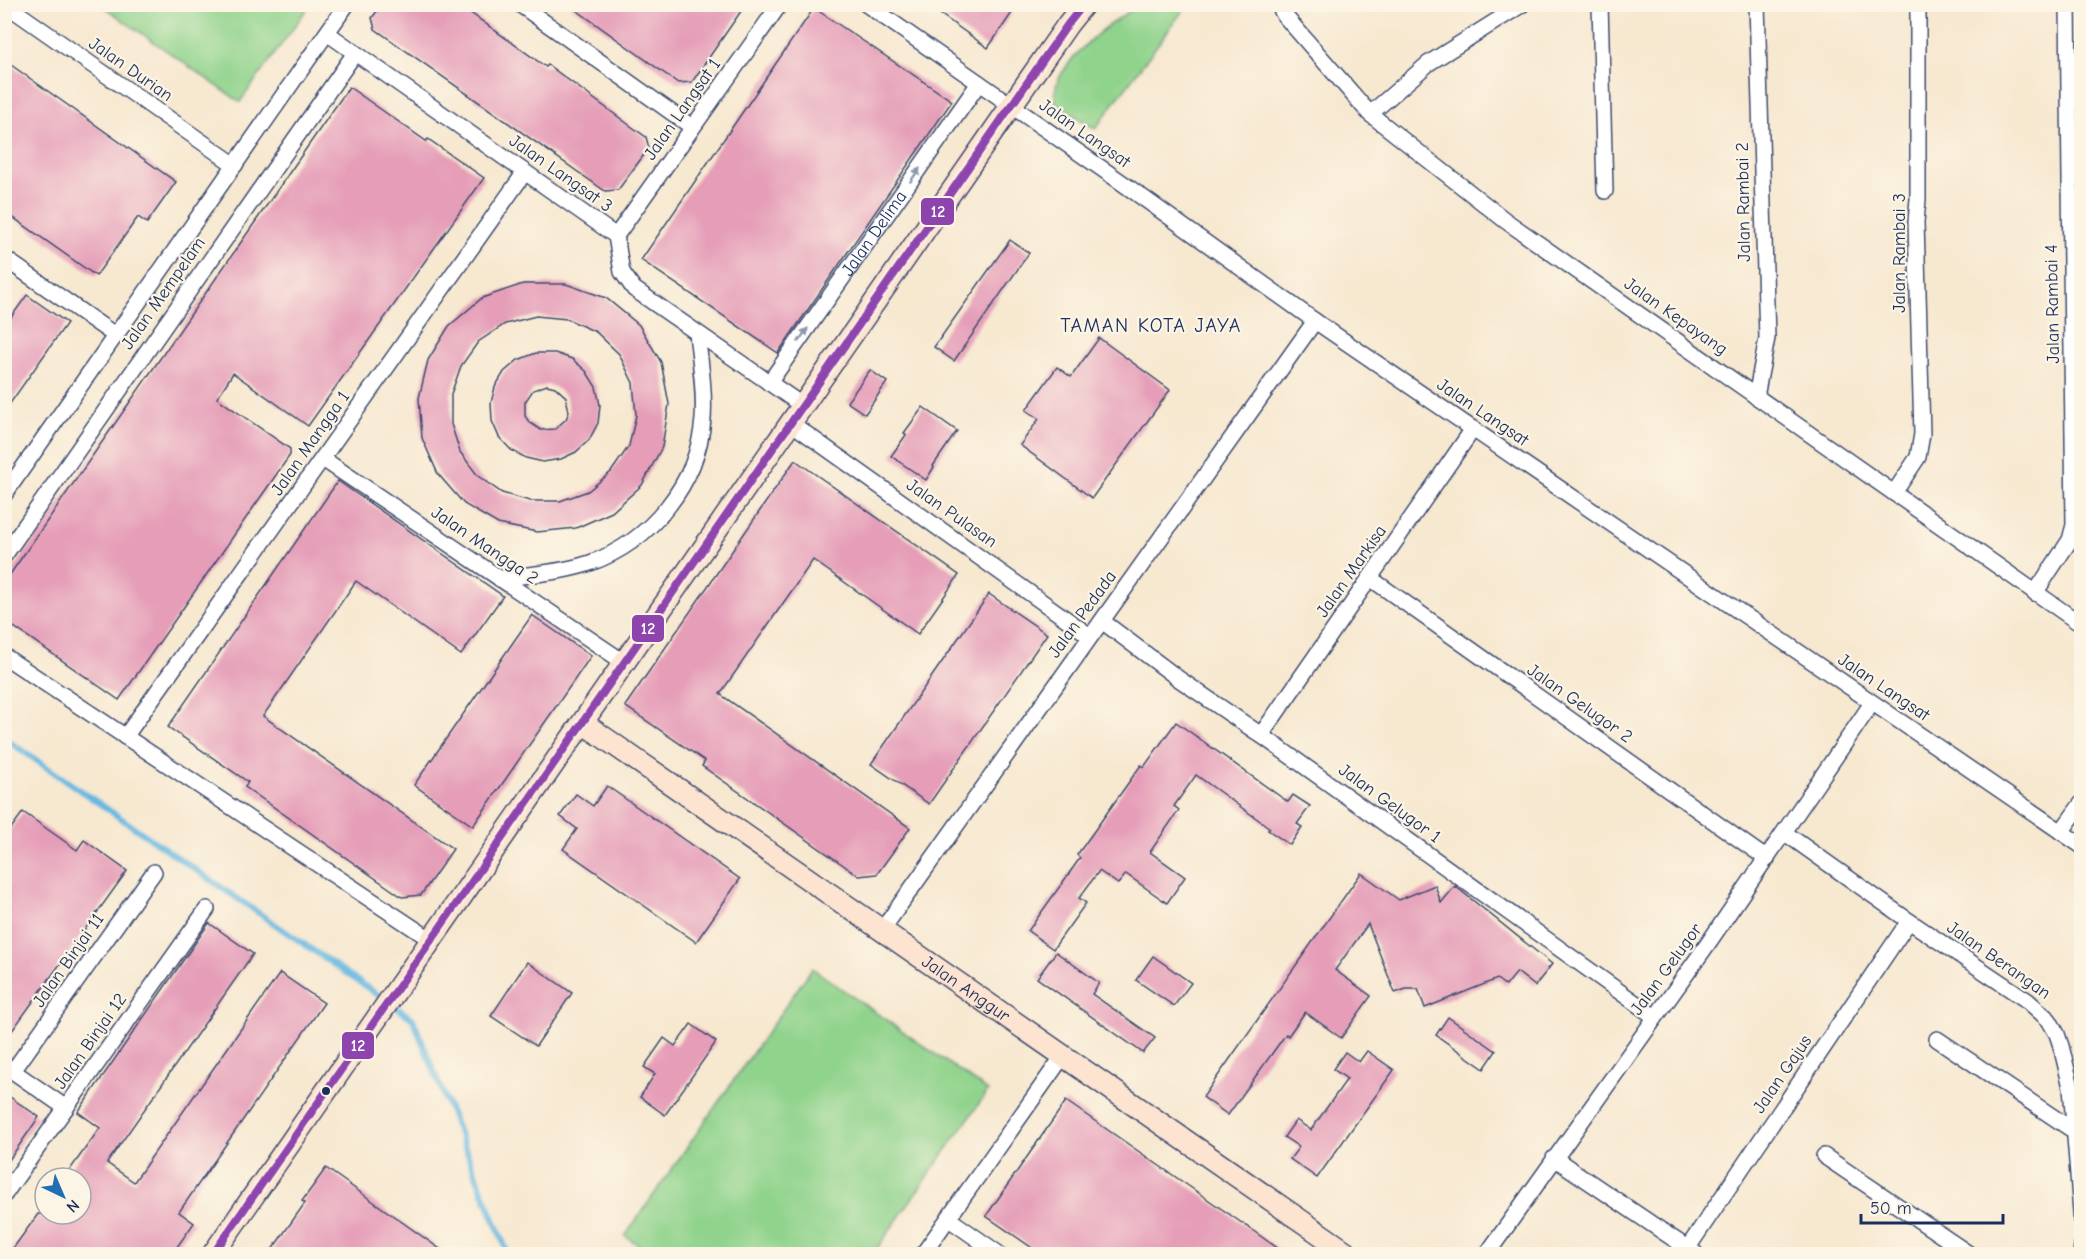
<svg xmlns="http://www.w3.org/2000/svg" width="2086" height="1259" font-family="'Comic Neue',sans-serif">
  <rect width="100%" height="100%" fill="#fcf5e5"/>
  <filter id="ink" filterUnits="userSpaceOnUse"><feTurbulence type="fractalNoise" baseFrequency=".0167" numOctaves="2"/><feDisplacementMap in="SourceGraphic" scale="12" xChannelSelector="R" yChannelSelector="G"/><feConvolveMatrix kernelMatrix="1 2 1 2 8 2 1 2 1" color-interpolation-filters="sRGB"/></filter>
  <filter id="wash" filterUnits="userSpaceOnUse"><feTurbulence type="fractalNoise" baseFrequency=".008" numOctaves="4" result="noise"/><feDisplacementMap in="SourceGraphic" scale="24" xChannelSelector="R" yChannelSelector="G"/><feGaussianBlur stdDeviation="1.35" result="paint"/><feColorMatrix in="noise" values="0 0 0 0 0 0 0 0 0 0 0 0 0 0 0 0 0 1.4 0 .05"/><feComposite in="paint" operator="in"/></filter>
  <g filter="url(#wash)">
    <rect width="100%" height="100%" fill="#f7e8d0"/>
    <g fill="#90d38c" stroke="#568175" stroke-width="1.5">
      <polygon points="101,5 310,5 240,102"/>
      <path d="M 1140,5 L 1187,5 L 1095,129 L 1055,103 C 1055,96 1055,86 1058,80 C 1076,47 1109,23 1140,5 Z"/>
      <polygon points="812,968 988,1091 873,1254 652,1254 625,1236"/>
    </g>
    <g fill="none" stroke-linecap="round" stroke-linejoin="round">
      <polyline stroke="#66b8e1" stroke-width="6" points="4,738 413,1019 508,1254"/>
    </g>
    <g id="blocks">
      <g fill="#e59db8" fill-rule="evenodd">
        <polygon points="382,4 458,4 546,67 548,65 628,124 646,137 649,148 618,190 605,191 375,29 372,18"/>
        <polygon points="568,4 746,4 692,82 678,83"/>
        <polygon points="926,4 1018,4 988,48"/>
        <polygon points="814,8 952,101 778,353 641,260"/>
        <polygon points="4,60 176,182 147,223 138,217 96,276 4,211"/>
        <polygon points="349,87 426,141 428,139 484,178 308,426 233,373 217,398 290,449 290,455 119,700 4,620 4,583"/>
        <polygon points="1010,240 1029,253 954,361 934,347"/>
        <path d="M 523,284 L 566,284 L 606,298 L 639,325 L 661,362 L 669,404 L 662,447 L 642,485 L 612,512 L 576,528 L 537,532 L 498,524 L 464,504 L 438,474 L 422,438 L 419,398 L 428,360 L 449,326 L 482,298 ZM 536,316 L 567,319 L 596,332 L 619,354 L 633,383 L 636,415 L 629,446 L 611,472 L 588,491 L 560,501 L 530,501 L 502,493 L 478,476 L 460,452 L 451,424 L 451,394 L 461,366 L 478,342 L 505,324 Z"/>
        <polygon points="27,295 67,323 4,412 4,327"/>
        <polygon points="1099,338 1170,390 1092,498 1020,445 1039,419 1026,410 1057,367 1071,377"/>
        <path d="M 536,353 L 555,353 L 572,359 L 586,371 L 596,387 L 600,405 L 598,423 L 589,440 L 576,452 L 561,459 L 543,462 L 526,458 L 511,450 L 499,437 L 492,421 L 491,403 L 495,387 L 504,372 L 518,360 ZM 547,385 L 555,387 L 566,397 L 569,412 L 566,419 L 555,429 L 541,430 L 529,422 L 525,416 L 525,402 L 533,390 Z"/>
        <polygon points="870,370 887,382 865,414 847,402"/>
        <polygon points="923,407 957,431 933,466 934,467 926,480 891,456 906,435 904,433"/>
        <polygon points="795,460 959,575 918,634 813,560 720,694 910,828 877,874 859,876 702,766 705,761 625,706"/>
        <polygon points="338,481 503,596 461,655 356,581 263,716 453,849 421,895 402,897 245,787 248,782 168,727"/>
        <polygon points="989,594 1047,634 929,804 871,764"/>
        <polygon points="532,615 591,656 473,826 414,785"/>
        <polygon points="1176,722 1288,802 1293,795 1310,806 1297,824 1302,827 1290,845 1268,830 1270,828 1196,775 1174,806 1179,810 1150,852 1185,877 1167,903 1126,874 1118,884 1099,871 1079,898 1086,903 1053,949 1028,931 1080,858 1077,855 1141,765 1144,767"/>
        <polygon points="607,786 740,879 696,942 563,849 577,829 560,816 576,794 593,806"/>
        <polygon points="23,812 77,850 84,840 127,871 4,1042 4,838"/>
        <polygon points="1361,873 1399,900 1435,885 1441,903 1455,886 1552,964 1535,986 1517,972 1506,986 1497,979 1425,1008 1418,989 1406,989 1395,993 1368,924 1335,970 1371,996 1341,1038 1305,1012 1288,1036 1286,1034 1228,1115 1203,1097"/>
        <polygon points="209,923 253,954 107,1163 134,1182 280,973 324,1003 179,1212 194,1223 172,1254 9,1254 38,1214 81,1214 81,1178 64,1178 100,1128 78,1112"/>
        <polygon points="1056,952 1099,983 1092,994 1155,1038 1143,1053 1037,978"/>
        <polygon points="1153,956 1191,983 1174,1006 1136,980"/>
        <polygon points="527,962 572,993 536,1046 491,1016"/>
        <polygon points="1448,1017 1496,1051 1484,1069 1436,1035"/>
        <polygon points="691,1024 716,1042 665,1115 640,1097 655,1074 644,1067 664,1038 675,1046"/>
        <polygon points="1367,1051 1394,1070 1317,1178 1290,1159 1299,1147 1284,1137 1296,1120 1311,1130 1347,1079 1333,1069 1345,1052 1359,1062"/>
        <polygon points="4,1093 39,1117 4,1167"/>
        <polygon points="1066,1101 1252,1230 1286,1254 1041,1254 986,1216"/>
        <polygon points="326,1168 447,1254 269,1254 305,1203 302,1201"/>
      </g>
    </g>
  </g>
  <g filter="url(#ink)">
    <use href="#blocks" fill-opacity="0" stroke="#3c4b6f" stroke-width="1.5"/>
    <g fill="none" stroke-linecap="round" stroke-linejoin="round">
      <defs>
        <g id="street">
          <polyline points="5,4 235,165"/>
          <polyline points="519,4 692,127"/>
          <polyline points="866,4 1121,182 1315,321 2082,846"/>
          <polyline points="1278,4 1284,15 1370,114 1506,221 2082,625"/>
          <polyline points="1600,4 1605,191"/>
          <polyline points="327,33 616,236 622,272 634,289 803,406"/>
          <polyline points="1370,114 1429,63 1523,4"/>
          <polyline points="616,236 780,4"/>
          <polyline points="4,258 116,336"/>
          <path id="s1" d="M 769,383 L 979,83"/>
          <polyline points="1756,397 1767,338 1757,4"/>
          <polyline points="791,423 1090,636"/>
          <polyline points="323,459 625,663"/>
          <polyline points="1894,493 1918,457 1922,434 1916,222 1918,199 1918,4"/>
          <polyline points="4,495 347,4"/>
          <polyline points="4,556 355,53"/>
          <polyline points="1370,578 1767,859"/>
          <path d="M 500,579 C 529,574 561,573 590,563 C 650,542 698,484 703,419 C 705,390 700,361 697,333"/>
          <polyline points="2035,593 2070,540 2074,525 2068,4"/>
          <polyline points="1102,621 1179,679 1261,735 1655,1017"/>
          <polyline points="4,656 433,941"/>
          <polyline points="1261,735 1473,429"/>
          <polyline points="125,737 525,172"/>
          <polyline points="2061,832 2082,803"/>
          <polyline points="1785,833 1909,921 2028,1001 2049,1020 2057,1034 2061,1046 2071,1087 2082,1225"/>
          <polyline points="882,930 1315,321"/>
          <polyline points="1937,1039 2074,1131"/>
          <polyline points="4,1065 66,1108"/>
          <polyline points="13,1071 154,872"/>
          <polyline points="1824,1156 1969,1254"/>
          <polyline points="1554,1158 1696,1254"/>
          <polyline points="4,1195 207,909"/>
          <polyline points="949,1219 999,1254"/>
          <polyline points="1687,1249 1909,921"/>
          <polyline points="923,1254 1063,1056"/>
          <polyline points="1487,1254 1707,945 1872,703"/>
          <polyline points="2081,1254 2082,1246"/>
        </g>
        <g id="secondary">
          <path id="s2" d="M 583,723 L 1349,1254"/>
          <polyline points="213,1254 1068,24 1084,4"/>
        </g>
      </defs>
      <use href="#street" stroke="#3c4b6f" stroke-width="18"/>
      <use href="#secondary" stroke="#3c4b6f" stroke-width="24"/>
      <use href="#street" stroke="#fff" stroke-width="15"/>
      <use href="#secondary" stroke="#fde4d1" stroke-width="21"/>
      <defs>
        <polyline id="bus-1" points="213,1254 1068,24 1084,4"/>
      </defs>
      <use href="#bus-1" stroke="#fcf5e5" stroke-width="12"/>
      <use href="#bus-1" stroke="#8e44ad" stroke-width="8"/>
    </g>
    <defs><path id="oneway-solid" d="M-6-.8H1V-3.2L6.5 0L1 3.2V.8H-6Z" transform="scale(1.5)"/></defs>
    <g fill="#8d97ae">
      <use href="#oneway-solid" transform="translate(915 175) rotate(-55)"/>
      <use href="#oneway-solid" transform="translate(803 335) rotate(-55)"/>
    </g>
  </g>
  <circle fill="#1b2f5e" stroke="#fcf5e5" stroke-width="2" cx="326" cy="1091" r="5"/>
  <g text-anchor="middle" stroke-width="4.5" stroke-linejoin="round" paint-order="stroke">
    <g font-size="18" fill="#1b2f5e" stroke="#fcf5e5">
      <text transform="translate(131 69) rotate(35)" y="6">Jalan Durian</text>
      <text transform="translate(682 109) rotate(-55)" y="6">Jalan Langsat 1</text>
      <text transform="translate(1085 133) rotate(35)" y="6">Jalan Langsat</text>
      <text transform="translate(561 173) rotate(35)" y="6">Jalan Langsat 3</text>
      <text transform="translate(1743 202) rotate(-91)" y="6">Jalan Rambai 2</text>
      <text dy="6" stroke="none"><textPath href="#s1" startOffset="183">Jalan Delima</textPath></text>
      <text transform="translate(1899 253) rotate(-90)" y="6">Jalan Rambai 3</text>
      <text transform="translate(163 293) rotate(-55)" y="6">Jalan Mempelam</text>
      <text transform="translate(2052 304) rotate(-91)" y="6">Jalan Rambai 4</text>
      <text transform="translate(1676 316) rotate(35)" y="6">Jalan Kepayang</text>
      <text transform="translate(1483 412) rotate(34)" y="6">Jalan Langsat</text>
      <text transform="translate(310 443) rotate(-55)" y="6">Jalan Mangga 1</text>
      <text transform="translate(952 513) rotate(35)" y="6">Jalan Pulasan</text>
      <text transform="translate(485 545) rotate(34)" y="6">Jalan Mangga 2</text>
      <text transform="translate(1351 571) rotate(-55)" y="6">Jalan Markisa</text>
      <text transform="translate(1082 614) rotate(-54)" y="6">Jalan Pedada</text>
      <text transform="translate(1884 687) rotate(34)" y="6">Jalan Langsat</text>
      <text transform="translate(1580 703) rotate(35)" y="6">Jalan Gelugor 2</text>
      <text transform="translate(1390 803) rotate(36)" y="6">Jalan Gelugor 1</text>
      <text transform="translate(68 960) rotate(-55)" y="6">Jalan Binjai 11</text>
      <text transform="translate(1999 960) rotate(35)" y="6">Jalan Berangan</text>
      <text transform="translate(1666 969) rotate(-54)" y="6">Jalan Gelugor</text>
      <text dy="6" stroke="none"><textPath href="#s2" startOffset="466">Jalan Anggur</textPath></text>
      <text transform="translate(90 1041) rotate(-55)" y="6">Jalan Binjai 12</text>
      <text transform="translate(1782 1074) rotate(-56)" y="6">Jalan Gajus</text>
    </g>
    <g font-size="20" letter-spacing="1.5" fill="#1b2f5e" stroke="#fcf5e5">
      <text x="1151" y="332">TAMAN KOTA JAYA</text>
    </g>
  </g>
  <g stroke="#fcf5e5" stroke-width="2">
    <rect x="920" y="197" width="35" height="29" rx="6" fill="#8e44ad"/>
    <rect x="631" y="614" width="34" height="29" rx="6" fill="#8e44ad"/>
    <rect x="341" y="1031" width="34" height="29" rx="6" fill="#8e44ad"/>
  </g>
  <g font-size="16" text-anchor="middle" font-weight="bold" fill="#fff">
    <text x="938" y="217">12</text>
    <text x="648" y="634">12</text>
    <text x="358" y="1051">12</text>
  </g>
  <rect width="2086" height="1259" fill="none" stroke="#fcf5e5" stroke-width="24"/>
  <g transform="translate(63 1196) rotate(136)"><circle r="28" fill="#fcf5e5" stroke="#a2a6af" stroke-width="1.5"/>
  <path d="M0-4.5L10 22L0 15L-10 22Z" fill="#1f6fb2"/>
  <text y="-9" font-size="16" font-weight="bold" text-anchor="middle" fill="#1b2f5e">N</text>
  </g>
  <path d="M1861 1214v9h142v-9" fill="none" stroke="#1b2f5e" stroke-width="3"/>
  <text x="1870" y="1214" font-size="18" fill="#1b2f5e" stroke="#fcf5e5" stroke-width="4.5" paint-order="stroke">50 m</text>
</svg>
